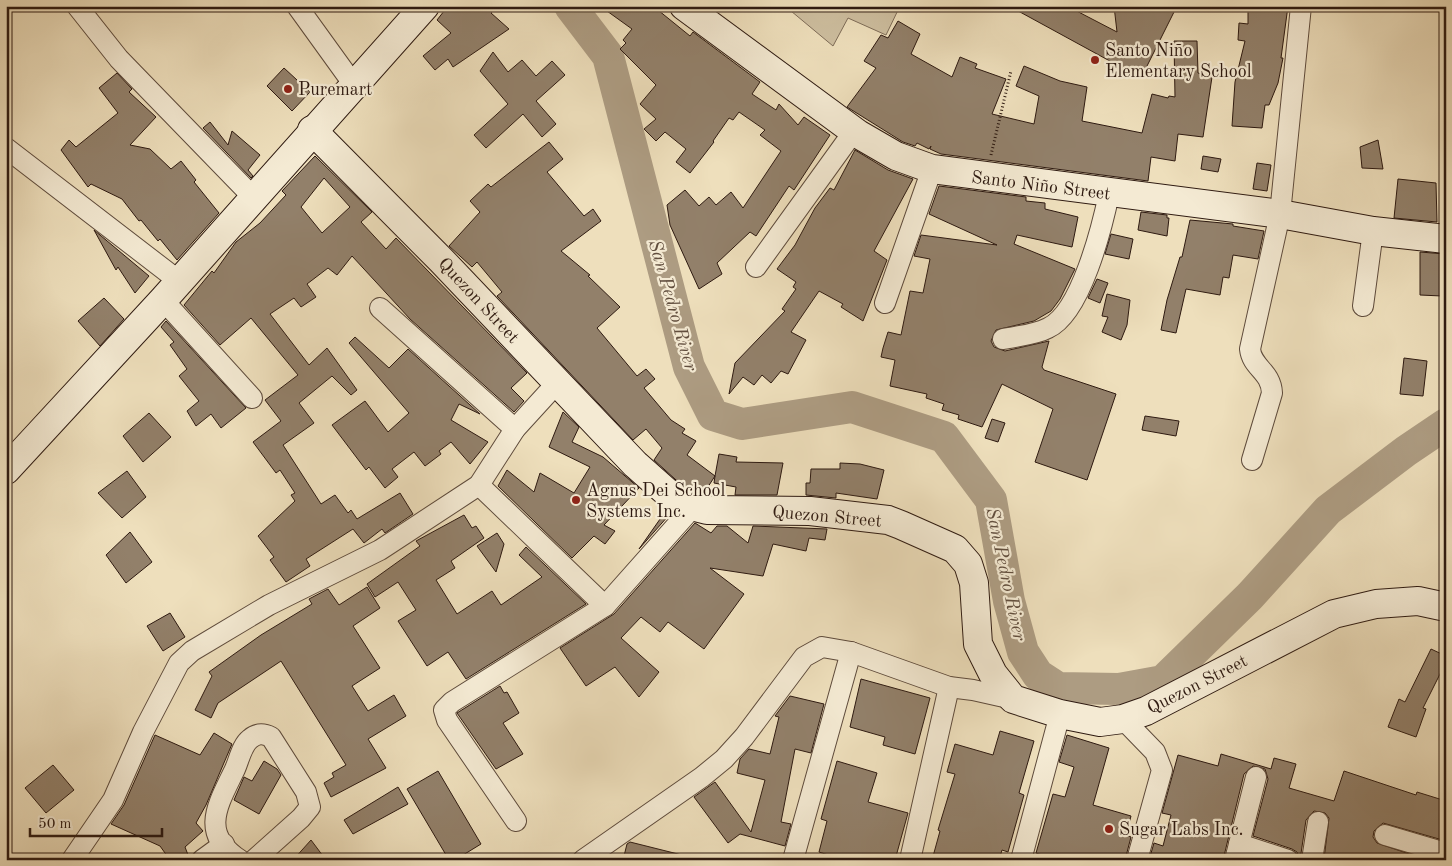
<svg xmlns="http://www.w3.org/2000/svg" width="1452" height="866" font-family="'Old Standard TT',serif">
  <rect width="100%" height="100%" fill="#eedfbc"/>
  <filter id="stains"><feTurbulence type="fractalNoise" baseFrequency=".004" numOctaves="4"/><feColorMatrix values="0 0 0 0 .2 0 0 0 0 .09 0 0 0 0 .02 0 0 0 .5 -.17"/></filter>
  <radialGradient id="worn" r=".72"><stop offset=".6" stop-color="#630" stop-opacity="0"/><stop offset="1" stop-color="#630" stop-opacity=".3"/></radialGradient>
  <polygon fill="#cdbe9f" stroke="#7e6c58" points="785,6 900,6 886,35 848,18 833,46"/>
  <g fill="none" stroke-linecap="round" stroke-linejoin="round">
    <polyline stroke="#ad9c82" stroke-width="32" points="570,6 608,56 689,367 713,415 742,424 852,407 944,437 991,500 1009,601 1023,652 1038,675 1058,688 1119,689 1163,681 1250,596 1328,510 1406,451 1446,424"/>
  </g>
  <g fill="#92806a" stroke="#2e1a11" fill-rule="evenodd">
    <polygon points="448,6 498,6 491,13 509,29 453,67 448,59 435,70 423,56 451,33 437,20"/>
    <polygon points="600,6 653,6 690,36 693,32 760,82 752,94 776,110 779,104 798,125 804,117 830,135 794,190 789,186 756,236 750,232 717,263 722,274 699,289 670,225 667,205 685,190 699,206 709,197 716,205 731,192 743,208 781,151 760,135 765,130 739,112 733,120 729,118 713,141 714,142 690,173 676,162 686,149 665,132 656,141 644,129 656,119 640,104 656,85 620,49 626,43 623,40 632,29"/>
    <polygon points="1009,6 1067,6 1117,32 1114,6 1176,8 1141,78"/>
    <polygon points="1248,6 1288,6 1281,58 1283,58 1278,83 1269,105 1265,105 1262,128 1232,126 1235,82 1245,41 1238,40 1239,23 1248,24"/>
    <polygon points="898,21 920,34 911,54 952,77 960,57 977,64 975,68 1006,79 992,114 1034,124 1039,96 1016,86 1024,66 1060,81 1087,87 1082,121 1142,133 1152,94 1168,98 1169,96 1175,97 1174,41 1197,41 1198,73 1212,77 1203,137 1178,134 1175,161 1151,157 1148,181 941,154 930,149 931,146 929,149 917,143 915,146 903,142 847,107 876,68 864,61 881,35 888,38"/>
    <polygon points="493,52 508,72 522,60 536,76 552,61 565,75 536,101 556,124 542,137 523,114 486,148 474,135 508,104 480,71"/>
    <polygon points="284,68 310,92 292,111 267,86"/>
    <polygon points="117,73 132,89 129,92 156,117 130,145 150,149 171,169 181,161 196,180 194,182 219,213 177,260 160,239 158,241 141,220 139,221 122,199 91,184 88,187 61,150 69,140 76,147 118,113 99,88"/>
    <polygon points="210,122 228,145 232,131 260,155 248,170 253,176 251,178 203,128"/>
    <polygon points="1378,140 1383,169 1362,168 1360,147"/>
    <polygon points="549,142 563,159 547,172 584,216 593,209 601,221 561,251 590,275 588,276 620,307 597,328 637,376 646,369 655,379 644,388 671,420 685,429 682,433 696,441 687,455 715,476 719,454 737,457 736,462 783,463 777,495 735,495 736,487 714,483 715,476 704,493 686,489 654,460 662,448 646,429 633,440 497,296 502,292 477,262 472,267 449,246 480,212 470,201 488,184 491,187"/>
    <polygon points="855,150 888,170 913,179 874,251 887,260 863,321 841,307 843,304 819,291 791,332 806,340 788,374 781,371 771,383 762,375 754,385 743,377 729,394 735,363 785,311 782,309 796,289 793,287 796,282 777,269 795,245 815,208 830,188 834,190"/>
    <path d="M 315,156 L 372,212 L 361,222 L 386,249 L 396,238 L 527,373 L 511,388 L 524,401 L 514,412 L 410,319 L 352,256 L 337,275 L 328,268 L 307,284 L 316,297 L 301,307 L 294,298 L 270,314 L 309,365 L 327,348 L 357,390 L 351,395 L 332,376 L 299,403 L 314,423 L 283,445 L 321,504 L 335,495 L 348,513 L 351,510 L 357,519 L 400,493 L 413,514 L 385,533 L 382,529 L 364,543 L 353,529 L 306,559 L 310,566 L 286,582 L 270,560 L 274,557 L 258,536 L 295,501 L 291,495 L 295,493 L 280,470 L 276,473 L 253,442 L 281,421 L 265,400 L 298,375 L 251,318 L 220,345 L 184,305 L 212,271 L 214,273 L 236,242 L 260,223 L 286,195 L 282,191 ZM 324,178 L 350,207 L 322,233 L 301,207 Z"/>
    <polygon points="1203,156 1221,159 1218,172 1201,169"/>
    <polygon points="1257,163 1271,165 1267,191 1253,189"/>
    <polygon points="1398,179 1436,183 1437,222 1394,218"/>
    <polygon points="939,186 1026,197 1026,201 1045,203 1045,209 1078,217 1072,247 1017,235 1014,244 1075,269 1060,299 1051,311 1034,321 996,330 991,341 994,347 1005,351 1049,341 1042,367 1044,370 1116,394 1087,480 1035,462 1053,409 1002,384 982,427 958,419 959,415 942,410 944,404 926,398 927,394 890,386 895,360 881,357 883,348 888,332 901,335 910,291 923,293 930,259 914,256 921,235 997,245 929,214"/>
    <polygon points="1141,212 1167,215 1167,218 1169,218 1167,236 1138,230"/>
    <polygon points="1190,220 1233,224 1233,226 1264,231 1258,259 1233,255 1229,278 1223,277 1220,295 1186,289 1176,333 1161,330 1167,300 1180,257 1182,257"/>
    <polygon points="94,230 149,276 135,293 118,267 116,270"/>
    <polygon points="1111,234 1133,239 1129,259 1105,254"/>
    <polygon points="1420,252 1445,254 1442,296 1420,295"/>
    <polygon points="1097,279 1108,283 1100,303 1088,298"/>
    <polygon points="1107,294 1130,300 1127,325 1121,340 1102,332 1108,317 1102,316"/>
    <polygon points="104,298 124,319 100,346 78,321"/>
    <polygon points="166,321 246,408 221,428 211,414 196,426 187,411 199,401 179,376 187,369 170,345 174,342 161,327"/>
    <polygon points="355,337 389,368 408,349 480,414 459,404 451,420 488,442 470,464 451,442 439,451 441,454 425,466 414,452 392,469 398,477 385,488 369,467 366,470 332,425 365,401 388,432 409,413 349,343"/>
    <polygon points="1404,358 1427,361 1423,396 1400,394"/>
    <polygon points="563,412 579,427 572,442 603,457 639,488 604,525 615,531 605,544 594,536 572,558 498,486 507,470 534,492 540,473 574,493 590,467 549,447"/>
    <polygon points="149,413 171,437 143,462 123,436"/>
    <polygon points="1145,416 1179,421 1176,436 1142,430"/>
    <polygon points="992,419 1005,423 998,442 985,438"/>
    <polygon points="840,463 860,464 884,470 877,499 836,493 836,498 806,495 806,483 810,483 811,469 840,469"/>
    <polygon points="127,471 146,497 122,518 98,493"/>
    <polygon points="665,512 669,515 639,549"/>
    <polygon points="464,515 472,528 476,526 484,538 451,561 455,568 436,580 457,614 492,591 501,605 542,577 519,555 526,547 586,604 466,679 448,652 427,666 398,621 416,610 398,582 375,597 367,584 420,546 416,541"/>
    <polygon points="695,523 711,533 717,526 727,526 748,543 753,526 827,529 825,540 809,538 806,551 773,544 763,576 710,568 744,594 704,649 668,622 660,632 641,617 621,638 659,672 639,697 615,667 586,686 560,648 614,614"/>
    <polygon points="130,532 152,562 126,583 106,555"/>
    <polygon points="497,533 504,544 496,572 477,546"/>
    <polygon points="367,587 380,608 353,626 380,668 352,686 368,711 394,695 406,716 368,739 386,768 331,797 324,783 334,777 332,773 346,765 281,661 218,703 211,718 195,710 212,676 209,672 261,635 312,604 309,599 328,589 339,605"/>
    <polygon points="170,613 185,637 163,651 147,626"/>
    <polygon points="1431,649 1446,656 1446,662 1423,708 1426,709 1416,737 1388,727 1399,699 1405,702"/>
    <polygon points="861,679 930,698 915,754 883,745 885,737 850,727"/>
    <polygon points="500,686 504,693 507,692 519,713 503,723 523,754 496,769 457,713"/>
    <polygon points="790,696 824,704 811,753 795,749 781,822 791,824 785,846 740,834 728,843 694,797 715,782 751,832 765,780 737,773 740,759 749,749 770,754 779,717 775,716"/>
    <polygon points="1000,731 1034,741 1019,793 1024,795 1008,852 1002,850 999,860 932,860 940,831 938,830 955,774 947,772 955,744 993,755"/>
    <polygon points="214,733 232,744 206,805 196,823 203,831 185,847 190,860 170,860 160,846 111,824 124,805 155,735 200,755"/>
    <polygon points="1067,735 1109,748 1093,805 1131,816 1126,835 1131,837 1125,860 1058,860 1036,853 1053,794 1065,797 1074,767 1059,762"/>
    <polygon points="1221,754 1271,769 1274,758 1296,764 1289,788 1334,801 1344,771 1416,795 1417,792 1446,801 1446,841 1383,823 1374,831 1373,837 1377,843 1427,860 1326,860 1324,859 1329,818 1325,813 1314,811 1306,820 1300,860 1297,852 1292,849 1253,836 1268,779 1265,769 1253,766 1244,774 1223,860 1149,860 1154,843 1163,846 1171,815 1162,813 1178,755 1218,766"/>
    <polygon points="264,761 277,769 281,775 259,814 234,800 244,777 252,781"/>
    <polygon points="837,761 877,773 868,802 908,813 895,860 844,860 819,852 827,821 821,819"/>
    <polygon points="53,765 74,790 46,813 25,788"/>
    <polygon points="438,771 481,844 455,860 449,860 407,789"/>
    <polygon points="398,787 408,804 353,834 344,820"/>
    <polygon points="311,840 326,860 293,860"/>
    <polygon points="630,842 682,855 681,860 623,860 627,844"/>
  </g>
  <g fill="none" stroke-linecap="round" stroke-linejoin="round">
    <defs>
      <g id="street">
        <polyline points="77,6 119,59 253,197"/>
        <polyline points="297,6 354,85"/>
        <polyline points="6,148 179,281"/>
        <polyline points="756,267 854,131"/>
        <polyline points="163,300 252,398"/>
        <polyline points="885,303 932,169"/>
        <polyline points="1363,306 1373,231"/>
        <polyline points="380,308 515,429"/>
        <path d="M 1003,339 C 1017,336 1035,335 1048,328 C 1081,313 1102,227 1109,194"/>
        <path d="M 1252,460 L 1272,393 C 1271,371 1252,368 1250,349 L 1280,214 L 1301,6"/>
        <polyline points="479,485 605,606 452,702 444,710 447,720 516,821"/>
        <polyline points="605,606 692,508"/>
        <polyline points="1123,719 1155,752 1162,770 1137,860"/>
        <polyline points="1385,835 1446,853"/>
        <polyline points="1239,844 1288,860"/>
        <polyline points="72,860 113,800 143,732 179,663 192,651 269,605 380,550 479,485 515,429 557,383"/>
        <polyline points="202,860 224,844"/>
        <path d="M 240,860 C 198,833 219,803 235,769 C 239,760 242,745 250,739 C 257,733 263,733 271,737 L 306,792 L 310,807 L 301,818 L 254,860"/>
        <polyline points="583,860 702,777 724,759 744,737 804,657 822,647 851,652 949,687 973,690 1013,699"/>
        <polyline points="793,860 851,652"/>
        <polyline points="910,860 949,687"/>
        <polyline points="1021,860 1060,714"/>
        <polyline points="1235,860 1256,777"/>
        <polyline points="1312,860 1318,822"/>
      </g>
      <g id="secondary">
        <polyline points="684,6 858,134 896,156 932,169 1280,214 1373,231 1446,239"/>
        <polyline points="312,130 441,260 635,464 679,503 707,510 810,511 888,520 901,525 955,549 968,564 974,583 978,644 993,674 1013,699 1060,714 1100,722 1123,719 1146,711 1334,614 1376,604 1418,601 1446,607"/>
        <polyline points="6,470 163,300 425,6"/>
      </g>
    </defs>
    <use href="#street" stroke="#5e4b3c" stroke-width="22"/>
    <use href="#secondary" stroke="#2e1a11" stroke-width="30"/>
    <polyline stroke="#2e1a11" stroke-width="3" stroke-dasharray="1 2.5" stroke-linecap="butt" points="991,155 1011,71"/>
    <use href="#street" stroke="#f4ead3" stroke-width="20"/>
    <use href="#secondary" stroke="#f4ead3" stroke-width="28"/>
  </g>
  <g fill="#8f2418" stroke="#f4ead3" stroke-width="2">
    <circle cx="1095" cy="60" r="5"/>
    <circle cx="288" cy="89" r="5"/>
    <circle cx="576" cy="500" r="5"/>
    <circle cx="1109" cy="829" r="5"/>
  </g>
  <g text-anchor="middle" stroke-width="4.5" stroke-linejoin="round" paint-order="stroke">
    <g font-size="18" fill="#2e1a11" stroke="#f4ead3" text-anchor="start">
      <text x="1105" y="56">Santo Niño<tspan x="1105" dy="21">Elementary School</tspan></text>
      <text x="298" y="95">Puremart</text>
      <text x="586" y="496">Agnus Dei School<tspan x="586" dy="21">Systems Inc.</tspan></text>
      <text x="1119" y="835">Sugar Labs Inc.</text>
    </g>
    <g font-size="18" fill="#2e1a11" stroke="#f4ead3">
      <text transform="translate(1041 185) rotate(7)" y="6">Santo Niño Street</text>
      <text transform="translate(479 300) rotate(47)" y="6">Quezon Street</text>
      <text transform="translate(827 516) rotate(5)" y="6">Quezon Street</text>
      <text transform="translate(1197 684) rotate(-27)" y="6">Quezon Street</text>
    </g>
    <g font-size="19" font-style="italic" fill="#614e3e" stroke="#f4ead3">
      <text transform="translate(674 305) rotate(74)" y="7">San Pedro River</text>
      <text transform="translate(1007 574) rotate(78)" y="7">San Pedro River</text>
    </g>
  </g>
  <rect width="1452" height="866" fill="none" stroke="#eedfbc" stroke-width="25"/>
  <rect x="8" y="8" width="1437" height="851" fill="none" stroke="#2e1a11" stroke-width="2.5"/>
  <rect x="12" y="12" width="1427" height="841" fill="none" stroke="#2e1a11"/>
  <path d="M30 828v8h132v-8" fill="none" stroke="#2e1a11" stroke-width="2.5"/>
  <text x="38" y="828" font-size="15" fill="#2e1a11" stroke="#f4ead3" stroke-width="4" paint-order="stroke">50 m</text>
  <rect width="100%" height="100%" filter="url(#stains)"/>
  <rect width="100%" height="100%" fill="url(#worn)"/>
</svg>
